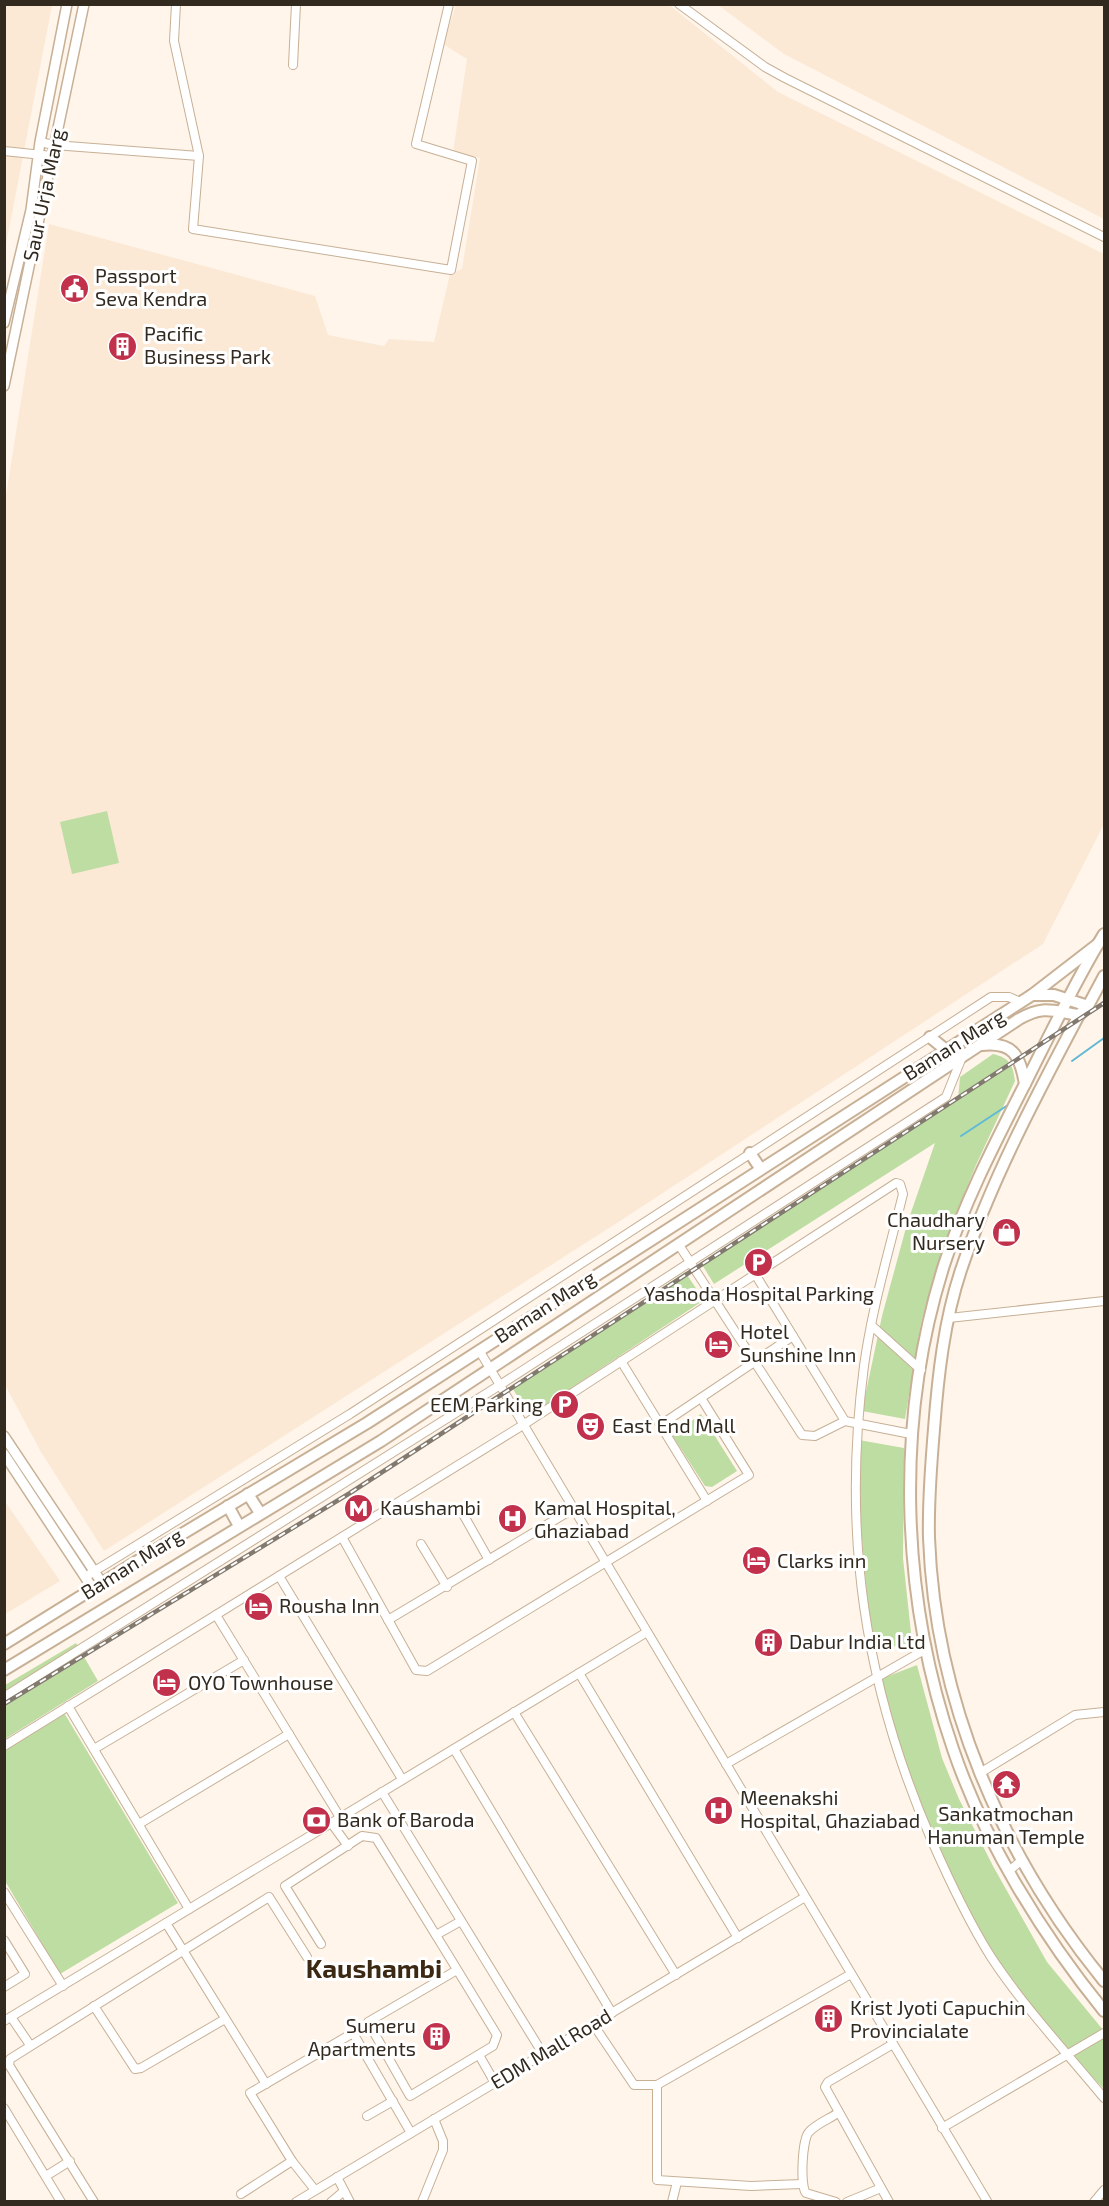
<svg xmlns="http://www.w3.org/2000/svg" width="1109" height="2206" font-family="'Exo 2',sans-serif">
  <rect width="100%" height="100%" fill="#fff5ea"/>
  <g fill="#fbe9d6">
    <polygon points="668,4 778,92 1104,254 1104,824 1043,944 620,1221 104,1551 41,1452 5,1385 4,508 49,224 315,296 328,335 384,346 389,339 434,342 450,274 462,269 480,158 453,152 467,59 443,44 456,5"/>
    <polygon points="5,5 52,5 5,250"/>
    <polygon points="718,5 1104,5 1104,219 784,54"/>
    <polygon points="4,1500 60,1581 5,1614 4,1614"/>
  </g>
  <g fill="#bedda3">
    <polygon points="107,811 119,863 72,874 60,822"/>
    <path d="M 993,1054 C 1010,1058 1013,1065 1015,1081 L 976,1165 L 943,1247 L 921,1323 L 905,1419 L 862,1411 L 882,1316 L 907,1224 L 935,1143 L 714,1284 L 701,1263 L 958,1100 L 960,1077 Z"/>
    <polygon points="685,1272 704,1300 529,1416 513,1389"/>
    <polygon points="701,1414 737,1471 712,1487 705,1486 672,1435"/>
    <polygon points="859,1440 904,1448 903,1558 912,1642 872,1652 858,1494"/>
    <polygon points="76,1643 98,1681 5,1739 5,1685"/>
    <polygon points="917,1665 942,1758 959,1799 993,1866 1047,1962 1104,2031 1104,2089 1070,2055 1014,1988 954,1887 905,1776 878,1680"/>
    <polygon points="63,1711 178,1903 60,1974 5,1881 5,1747"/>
  </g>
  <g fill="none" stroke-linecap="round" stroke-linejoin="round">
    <g stroke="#61b9d6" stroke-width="2">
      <polyline points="1072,1061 1104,1038"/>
      <polyline points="961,1136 1011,1103"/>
    </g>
    <defs>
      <g id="minor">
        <polyline points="176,4 174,41 199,156"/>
        <polyline points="679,4 765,67 785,78 1104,237"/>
        <polyline points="293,65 296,4"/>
        <polyline points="40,142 54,145 199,156 193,229 451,270 472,161 416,144 449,4"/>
        <polyline points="4,151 52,156"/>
        <polyline points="679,1245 802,1435 815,1436 845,1421"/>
        <polyline points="755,1274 845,1421 911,1434"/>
        <polyline points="949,1318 1104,1301"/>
        <polyline points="871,1325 921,1370"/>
        <polyline points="479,1350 987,2201"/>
        <polyline points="621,1361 707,1501"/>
        <polyline points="662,1424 793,1336"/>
        <polyline points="463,1514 489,1560"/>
        <polyline points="342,1537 416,1670 427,1671 749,1475 701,1398"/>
        <polyline points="421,1544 447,1587"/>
        <polyline points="279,1576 402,1779"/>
        <polyline points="85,1577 350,1414 991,997 1009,997 1020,1002"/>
        <polyline points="216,1615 341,1819"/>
        <polyline points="388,1620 573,1509"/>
        <polyline points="579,1673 738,1938"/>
        <polyline points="4,1697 500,1385 946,1097 962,1057"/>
        <polyline points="68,1706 189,1909"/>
        <polyline points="514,1712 676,1975"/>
        <path d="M 4,1746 L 523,1425 L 896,1183 L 900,1184 L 903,1194 C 889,1251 872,1308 864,1366 C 842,1533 864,1684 931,1839 C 949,1880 967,1919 991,1957 C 1024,2007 1066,2052 1104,2098"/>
        <polyline points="94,1749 244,1660"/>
        <polyline points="454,1749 612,2013"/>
        <polyline points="726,1764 926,1649"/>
        <polyline points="980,1773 1075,1715 1104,1712"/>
        <polyline points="382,1792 543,2054"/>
        <polyline points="139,1824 289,1734"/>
        <polyline points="332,1824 348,1846"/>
        <polyline points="1010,1870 1022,1860"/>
        <polyline points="4,1892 63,1986"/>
        <polyline points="166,1923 266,2084"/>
        <polyline points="436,1935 461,1921"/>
        <polyline points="4,1940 25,1974 4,1987"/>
        <path d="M 321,1944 L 285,1886 L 362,1836 L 376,1838 C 417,1904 457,1969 497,2035 L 493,2046 L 410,2096 L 368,2022 L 457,1970"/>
        <polyline points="94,2006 135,2069 141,2068 225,2019"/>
        <polyline points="11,2017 30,2045"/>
        <polyline points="4,2021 647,1632"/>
        <polyline points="593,2024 634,2085 657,2085"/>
        <polyline points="479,2055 495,2083"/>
        <polyline points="4,2108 61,2202"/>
        <polyline points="367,2116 393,2101"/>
        <polyline points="942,2128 1104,2033"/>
        <polyline points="292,2161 315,2190"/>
        <polyline points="46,2176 70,2161"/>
        <polyline points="337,2177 350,2202"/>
        <polyline points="802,2184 751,2186 657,2180 657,2085 851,1974"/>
        <polyline points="241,2194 292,2161 250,2093 353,2033 411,2133"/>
        <polyline points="94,2202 9,2065 10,2059 269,1897 307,1957"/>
        <polyline points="296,2202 805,1897"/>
        <polyline points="331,2202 344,2191"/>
        <polyline points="422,2202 443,2150 443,2141 434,2119"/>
        <polyline points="672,2202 677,2182"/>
        <path d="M 836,2202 L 806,2193 C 800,2186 802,2139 809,2132 C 816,2124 829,2119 838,2113"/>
        <polyline points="847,2202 881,2188"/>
        <polyline points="889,2202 825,2087 828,2082 893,2044"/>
        <polyline points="1094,2202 1104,2190"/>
      </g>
      <g id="tertiary">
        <polyline points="4,323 31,210 40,142 67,4"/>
        <polyline points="4,386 84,4"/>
        <polyline points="4,1436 102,1583"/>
        <polyline points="4,1454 93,1589"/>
      </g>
      <g id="secondary">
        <path d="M 1104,934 C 1076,980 1052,1030 1028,1078 C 997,1139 965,1200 944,1265 C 895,1420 900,1595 953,1749 C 984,1841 1043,1936 1104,2011"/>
        <path d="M 1104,976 L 1088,1006 L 1079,1015 C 1035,1098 991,1181 961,1270 C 944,1321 938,1376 934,1429 C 931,1465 928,1502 929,1538 C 935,1701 1002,1856 1104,1981"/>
        <polyline points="1032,995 1054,995 1088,1006"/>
        <polyline points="930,1037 946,1050"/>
        <path d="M 982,1045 C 1013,1042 1020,1055 1025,1084"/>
        <polyline points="750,1153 760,1168"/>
        <polyline points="248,1494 260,1513"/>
        <polyline points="228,1506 239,1526"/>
        <polyline points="4,1644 152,1552 367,1423 1032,995 1098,944"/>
        <path d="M 4,1670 L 381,1441 L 1019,1019 C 1044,1005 1052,1011 1079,1015"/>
      </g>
    </defs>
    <use href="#minor" stroke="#c7b096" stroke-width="10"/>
    <use href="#tertiary" stroke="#c7b096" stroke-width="12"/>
    <use href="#secondary" stroke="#c7b096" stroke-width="14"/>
    <use href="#minor" stroke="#fff" stroke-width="8"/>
    <use href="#tertiary" stroke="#fff" stroke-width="9"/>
    <use href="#secondary" stroke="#fff" stroke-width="10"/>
    <defs>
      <polyline id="rail" points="4,1704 350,1493 1104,1003"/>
    </defs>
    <use href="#rail" stroke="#82796f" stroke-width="4.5"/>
    <use href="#rail" stroke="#fff" stroke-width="2" stroke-dasharray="7" stroke-linecap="butt"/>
  </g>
  <defs>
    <symbol id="civic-disc" viewBox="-11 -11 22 22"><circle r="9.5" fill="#c2314b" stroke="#fff"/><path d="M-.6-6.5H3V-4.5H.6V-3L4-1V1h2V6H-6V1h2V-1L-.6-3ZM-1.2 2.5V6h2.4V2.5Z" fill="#fff"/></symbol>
    <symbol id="building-disc" viewBox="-11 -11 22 22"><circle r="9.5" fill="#c2314b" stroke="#fff"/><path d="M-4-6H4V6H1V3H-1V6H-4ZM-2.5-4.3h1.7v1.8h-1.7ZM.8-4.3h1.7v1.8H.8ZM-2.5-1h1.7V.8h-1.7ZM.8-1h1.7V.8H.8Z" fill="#fff"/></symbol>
    <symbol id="shop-disc" viewBox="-11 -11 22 22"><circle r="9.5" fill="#c2314b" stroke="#fff"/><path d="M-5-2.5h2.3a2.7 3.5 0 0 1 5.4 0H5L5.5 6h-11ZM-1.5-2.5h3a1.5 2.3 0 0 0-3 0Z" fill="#fff"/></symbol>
    <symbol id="parking-disc" viewBox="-11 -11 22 22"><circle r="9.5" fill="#c2314b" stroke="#fff"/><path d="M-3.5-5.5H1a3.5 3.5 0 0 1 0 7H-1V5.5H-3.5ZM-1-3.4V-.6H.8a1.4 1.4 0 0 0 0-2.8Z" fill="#fff"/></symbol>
    <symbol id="hotel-disc" viewBox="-11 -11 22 22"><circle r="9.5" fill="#c2314b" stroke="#fff"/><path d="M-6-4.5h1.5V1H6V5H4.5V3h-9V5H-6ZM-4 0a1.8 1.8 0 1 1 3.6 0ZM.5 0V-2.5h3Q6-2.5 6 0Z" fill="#fff"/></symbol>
    <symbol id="theatre-disc" viewBox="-11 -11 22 22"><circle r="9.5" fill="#c2314b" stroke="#fff"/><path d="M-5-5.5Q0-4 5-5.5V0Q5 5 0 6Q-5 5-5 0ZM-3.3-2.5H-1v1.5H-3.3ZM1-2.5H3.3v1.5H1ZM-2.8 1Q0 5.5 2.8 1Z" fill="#fff"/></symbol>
    <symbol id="metro-disc" viewBox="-11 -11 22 22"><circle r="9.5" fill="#c2314b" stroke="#fff"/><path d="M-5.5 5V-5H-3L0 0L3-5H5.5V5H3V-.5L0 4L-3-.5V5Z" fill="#fff"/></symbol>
    <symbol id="hospital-disc" viewBox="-11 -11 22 22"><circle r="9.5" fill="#c2314b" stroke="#fff"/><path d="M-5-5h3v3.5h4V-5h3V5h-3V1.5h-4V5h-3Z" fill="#fff"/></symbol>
    <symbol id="temple-disc" viewBox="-11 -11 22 22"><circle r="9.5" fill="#c2314b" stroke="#fff"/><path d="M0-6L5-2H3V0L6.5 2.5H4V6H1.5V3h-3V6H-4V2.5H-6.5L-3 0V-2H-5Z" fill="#fff"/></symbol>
    <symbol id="bank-disc" viewBox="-11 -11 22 22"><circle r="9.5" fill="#c2314b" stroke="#fff"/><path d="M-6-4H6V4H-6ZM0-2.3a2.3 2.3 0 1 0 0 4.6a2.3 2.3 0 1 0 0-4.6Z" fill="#fff"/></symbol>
  </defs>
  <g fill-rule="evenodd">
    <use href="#civic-disc" x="58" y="272" width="33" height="33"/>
    <use href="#building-disc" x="106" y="330" width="33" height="33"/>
    <use href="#shop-disc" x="990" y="1216" width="33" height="33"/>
    <use href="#parking-disc" x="742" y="1246" width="33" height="33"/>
    <use href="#hotel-disc" x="702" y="1328" width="33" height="33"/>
    <use href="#parking-disc" x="548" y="1388" width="33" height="33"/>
    <use href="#theatre-disc" x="574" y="1410" width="33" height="33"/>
    <use href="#metro-disc" x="342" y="1492" width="33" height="33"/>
    <use href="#hospital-disc" x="496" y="1502" width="33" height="33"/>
    <use href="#hotel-disc" x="740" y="1544" width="33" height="33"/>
    <use href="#hotel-disc" x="242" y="1590" width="33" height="33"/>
    <use href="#building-disc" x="752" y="1626" width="33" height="33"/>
    <use href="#hotel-disc" x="150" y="1666" width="33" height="33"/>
    <use href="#temple-disc" x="990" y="1768" width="33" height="33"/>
    <use href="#hospital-disc" x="702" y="1794" width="33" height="33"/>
    <use href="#bank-disc" x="300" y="1804" width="33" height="33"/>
    <use href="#building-disc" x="812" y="2002" width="33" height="33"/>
    <use href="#building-disc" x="420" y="2020" width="33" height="33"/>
  </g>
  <g text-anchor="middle" stroke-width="6" stroke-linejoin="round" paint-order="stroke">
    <g font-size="20" fill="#32291f" stroke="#fff">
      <text transform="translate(44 195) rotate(-78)" y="7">Saur Urja Marg</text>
      <text transform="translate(954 1045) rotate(-32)" y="7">Baman Marg</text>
      <text transform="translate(545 1307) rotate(-33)" y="7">Baman Marg</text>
      <text transform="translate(132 1564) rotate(-32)" y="7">Baman Marg</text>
      <text transform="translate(551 2049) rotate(-31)" y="7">EDM Mall Road</text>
    </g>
    <g font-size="20" fill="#32291f" stroke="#fff" text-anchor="start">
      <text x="95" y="283">Passport<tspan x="95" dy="23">Seva Kendra</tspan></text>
      <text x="144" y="341">Pacific<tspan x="144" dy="23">Business Park</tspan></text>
      <text x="985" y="1227" text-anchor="end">Chaudhary<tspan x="985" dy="23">Nursery</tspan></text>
      <text x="759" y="1301" text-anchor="middle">Yashoda Hospital Parking</text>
      <text x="740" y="1339">Hotel<tspan x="740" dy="23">Sunshine Inn</tspan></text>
      <text x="543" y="1412" text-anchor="end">EEM Parking</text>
      <text x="612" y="1433">East End Mall</text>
      <text x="380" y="1515">Kaushambi</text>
      <text x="534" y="1515">Kamal Hospital,<tspan x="534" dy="23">Ghaziabad</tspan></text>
      <text x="777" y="1568">Clarks inn</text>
      <text x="279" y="1613">Rousha Inn</text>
      <text x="789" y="1649">Dabur India Ltd</text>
      <text x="188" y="1690">OYO Townhouse</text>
      <text x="740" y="1805">Meenakshi<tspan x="740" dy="23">Hospital, Ghaziabad</tspan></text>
      <text x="1006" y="1821" text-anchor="middle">Sankatmochan<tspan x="1006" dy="23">Hanuman Temple</tspan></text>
      <text x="337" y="1827">Bank of Baroda</text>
      <text x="850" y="2015">Krist Jyoti Capuchin<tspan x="850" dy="23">Provincialate</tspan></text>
      <text x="416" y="2033" text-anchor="end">Sumeru<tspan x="416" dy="23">Apartments</tspan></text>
    </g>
    <g font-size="26" font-weight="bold" fill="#3b2913" stroke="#fff">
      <text x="374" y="1978">Kaushambi</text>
    </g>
  </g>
  <rect width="1109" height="2206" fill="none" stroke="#32291f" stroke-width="12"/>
</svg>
